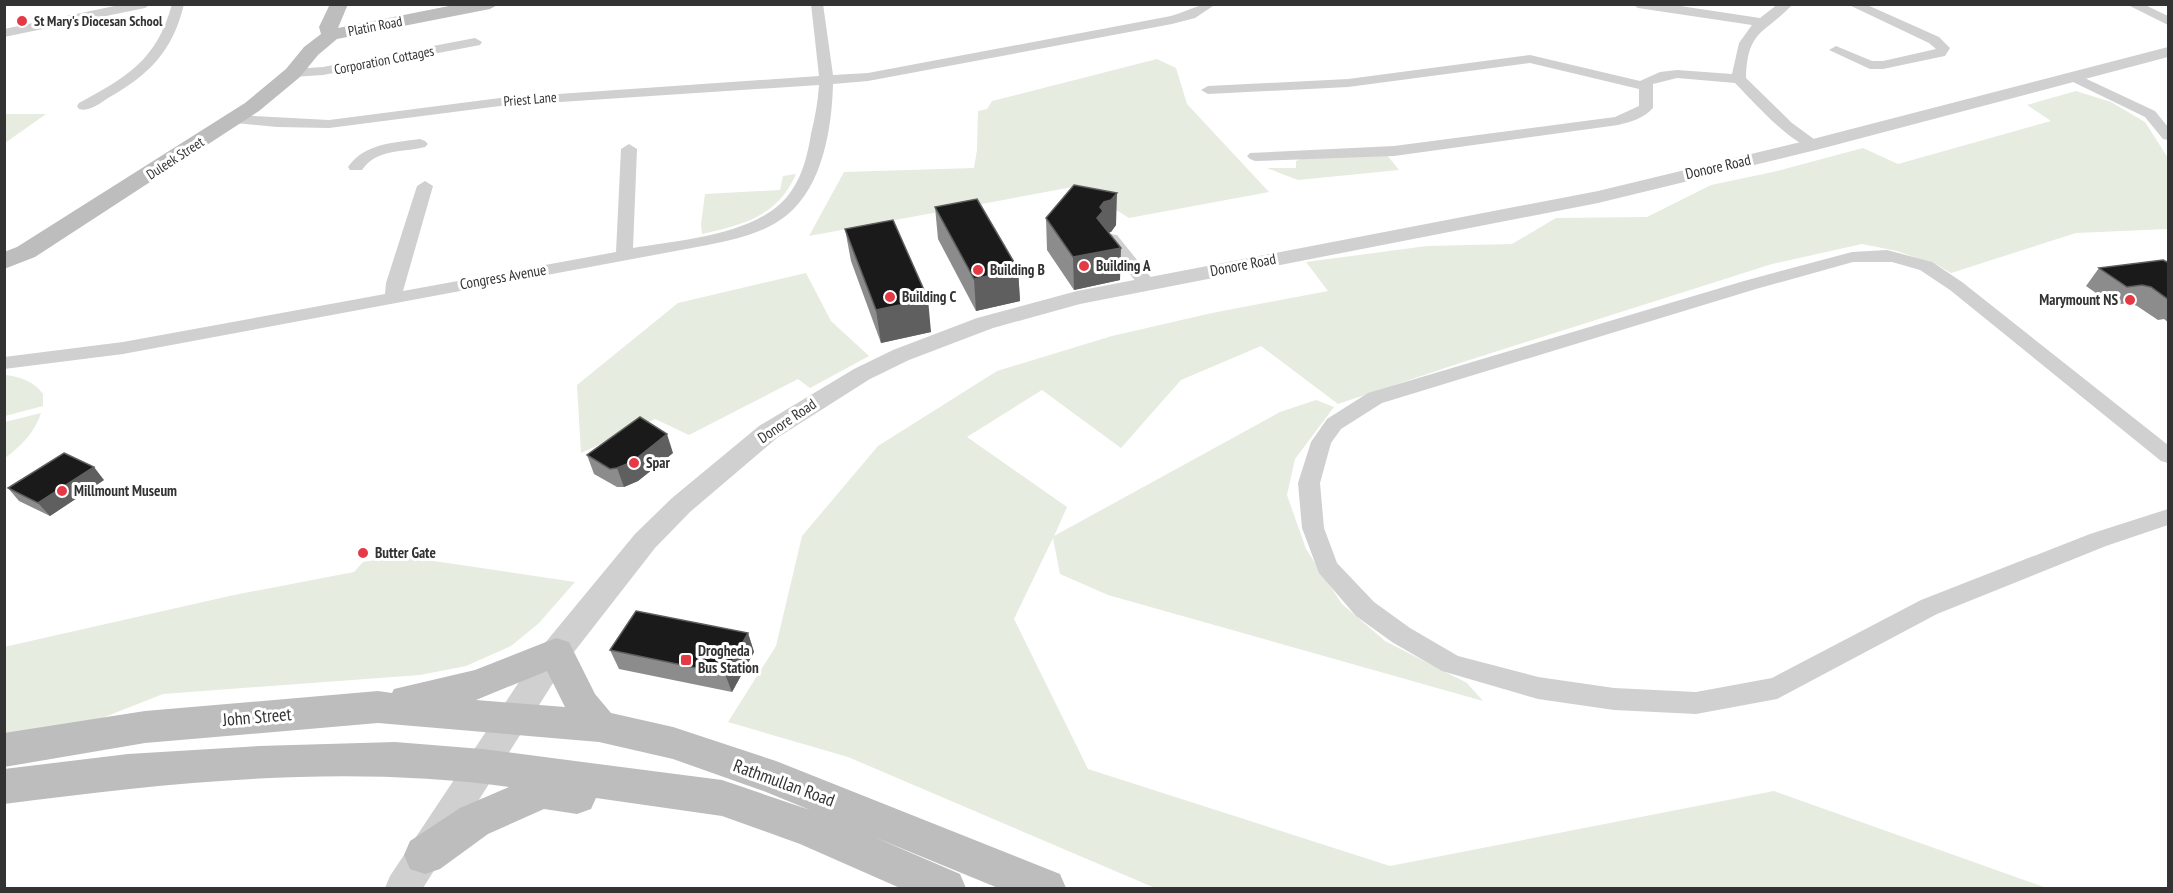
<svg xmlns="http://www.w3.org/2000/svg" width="2173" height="893" font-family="'PT Sans Narrow',sans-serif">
  <rect width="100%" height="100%" fill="#fff"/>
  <g fill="#e6ecdf">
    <polygon points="1157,59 1176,68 1187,104 1269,192 1129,218 1078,186 809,236 844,172 974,168 977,150 978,111 987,109 992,101"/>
    <polygon points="2076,91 2111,102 2145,122 2168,158 2168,229 2076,233 1951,273 1937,265 1897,251 1862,244 1772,264 1460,363 1338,404 1261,346 1181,380 1121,448 1042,390 967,437 1067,507 1054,536 1280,412 1316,400 1334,407 1295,459 1287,495 1306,549 1342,604 1385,641 1467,683 1483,701 1108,595 1060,574 1053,538 1014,619 1088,769 1390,866 1774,791 2047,888 1155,888 848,757 728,722 776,646 802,536 878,446 997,371 1112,336 1212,313 1328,291 1306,262 1427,246 1512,244 1556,218 1647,217 1711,185 1773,172 1863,148 1898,164 2051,121 2027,105"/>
    <polygon points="5,114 46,114 5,143"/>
    <polygon points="1387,155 1399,170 1298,180 1267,168 1296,168 1296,161 1303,158"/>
    <path d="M 796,174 C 777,217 744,224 702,234 L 701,224 L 705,194 L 780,190 L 783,176 Z"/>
    <polygon points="806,273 831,321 869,356 810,388 798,379 689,435 655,419 581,453 577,385 678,303"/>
    <path d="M 5,375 C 21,377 33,381 43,394 L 43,406 L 5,416 Z"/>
    <path d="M 41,413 C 35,432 21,446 5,458 L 5,422 Z"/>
    <polygon points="400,556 575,582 539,623 511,646 466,666 420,675 163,694 92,722 5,738 4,647 234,595 354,572 363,562"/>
  </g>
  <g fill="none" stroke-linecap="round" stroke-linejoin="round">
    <g fill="#d0d0d0" fill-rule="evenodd">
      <polygon points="124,4 151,4 145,8 4,37 4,29"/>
      <path d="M 172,4 L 184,4 C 173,51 149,75 108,98 C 99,104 89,112 79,109 L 77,106 L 79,103 C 127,77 157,60 172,4 Z"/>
      <path d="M 811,4 L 823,4 L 833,75 L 868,73 L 1171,16 C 1189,11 1196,4 1216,4 L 1195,18 L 1172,24 L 868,81 L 833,84 C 832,127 823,186 787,215 C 763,235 727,241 697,247 L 123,354 L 4,369 L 4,357 L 123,342 L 385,294 L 386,283 L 417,186 L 425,181 L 433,186 L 403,291 L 616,252 L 621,149 L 629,144 L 637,149 L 633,248 C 681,240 763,235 792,190 C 803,174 808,153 811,134 C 815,118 818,101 819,85 L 500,106 L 329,128 L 277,127 L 235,123 L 228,119 L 235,115 L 329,120 L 500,98 L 819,76 Z"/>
      <path d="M 1632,4 L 1667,4 L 1760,18 L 1778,4 L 1793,4 C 1765,34 1747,29 1746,78 L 1792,123 L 1818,142 L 1821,145 L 1818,148 C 1798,153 1750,98 1735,83 L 1677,78 L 1653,84 L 1653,108 C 1644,118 1631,122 1618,125 L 1394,156 L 1255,161 L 1250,159 L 1247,156 L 1250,153 L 1394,146 L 1615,117 L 1639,106 L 1639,89 L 1530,63 L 1348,87 L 1208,94 L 1201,90 L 1208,86 L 1348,79 L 1530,55 L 1640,81 L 1660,72 L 1677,70 L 1732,74 L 1739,43 L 1752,25 L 1638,8 Z"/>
      <polygon points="1847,4 1865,4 1939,37 1950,48 1945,56 1940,57 1883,69 1870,69 1829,50 1836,46 1872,61 1883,61 1936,49 1929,43"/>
      <polygon points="2126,4 2143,4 2168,16 2168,25"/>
      <polygon points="475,38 482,42 480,45 323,75 293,77 286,73 293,69 323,67"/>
      <polygon points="2076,74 2155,111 2168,127 2168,140 2163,139 2145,117 2071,81 2069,78"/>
      <path d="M 420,139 L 425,141 L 428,144 L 425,147 C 402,153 377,148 362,170 L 350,170 L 348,167 C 365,143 393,143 420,139 Z"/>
      <polygon points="1111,234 1117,235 1153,280 1156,284 1153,288 1141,288 1105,243 1102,239 1105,235"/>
      <polygon points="1887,250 1932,262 1962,282 2168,445 2168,463 2161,461 1950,290 1920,270 1892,262 1853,262 1756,289 1382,403 1341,429 1331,443 1320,483 1324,528 1337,563 1374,602 1410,628 1458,656 1538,677 1614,688 1696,692 1772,678 1921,600 2090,534 2168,509 2168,525 2106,546 1937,614 1777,699 1696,714 1614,710 1538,699 1442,671 1392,642 1356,616 1319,573 1302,528 1298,483 1311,442 1327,419 1368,393 1744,281 1852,252"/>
    </g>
    <polygon fill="#d0d0d0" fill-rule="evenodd" points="2168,47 2168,57 1820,149 1598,203 1080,304 993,328 909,360 870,379 777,438 690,512 655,548 567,661 423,888 385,888 390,876 545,643 635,534 672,498 759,426 854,369 893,350 977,318 1077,291 1598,191 1809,140"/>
    <g fill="#bdbdbd" fill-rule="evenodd">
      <polygon points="330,4 348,4 338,28 459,4 499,4 490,9 337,39 318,55 300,77 259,111 35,257 4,269 4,252 17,247 245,103 286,69 304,47 321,34 319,27"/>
      <path d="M 556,638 L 569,642 L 595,694 L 611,713 L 673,727 L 776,761 L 1060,874 L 1066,888 L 998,888 L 874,837 L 960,874 L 966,888 L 900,888 L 800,844 L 722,816 L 596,798 L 591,809 L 577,814 L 544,809 L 488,834 L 440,869 L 425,874 L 410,869 L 404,855 L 410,841 L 460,808 L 509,787 C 342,764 171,782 4,804 L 4,769 L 128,754 L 259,746 L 395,742 L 482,749 L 722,780 L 810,810 L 766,792 L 673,759 L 599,742 L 378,723 L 145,743 L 4,767 L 4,733 L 145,711 L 378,691 L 392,693 L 394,689 L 475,670 ZM 547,671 L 565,707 L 476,700 Z"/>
    </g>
  </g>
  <g fill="#8c8c8c">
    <polygon points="935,207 1018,269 1020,301 976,311 938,239"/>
    <polygon points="1046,218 1116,225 1111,232 1108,232 1120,280 1074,290 1047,250"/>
    <polygon points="845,229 931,332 881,343 851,261"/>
    <polygon points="2169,263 2169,323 2164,319 2158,320 2137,306 2129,303 2113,305 2086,286 2099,268"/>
    <polygon points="673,453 638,481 624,487 617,487 594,474 587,455"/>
    <polygon points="104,480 50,516 19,501 8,488"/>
    <polygon points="748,633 754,652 732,692 619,669 610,650"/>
  </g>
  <g fill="#5f5f5f">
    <polygon points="1117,193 1116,225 1111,232 1103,234 1097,218 1100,207 1104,202"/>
    <polygon points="1121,248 1120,280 1074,290 1073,257"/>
    <polygon points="1018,269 1020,301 976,311 974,279"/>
    <polygon points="928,299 931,332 881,343 876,310"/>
    <polygon points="667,434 673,453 638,481 624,487 617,468"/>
    <polygon points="94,467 104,480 50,516 38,503"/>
    <polygon points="748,633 754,652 732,692 725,674"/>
  </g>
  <g fill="#1a1a1a" stroke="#5f5f5f" stroke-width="1.5">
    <polygon points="1074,185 1117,193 1111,200 1104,202 1100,207 1103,211 1097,218 1121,248 1073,257 1046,218"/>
    <polygon points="977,199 1018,269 974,279 935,207"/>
    <polygon points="893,220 928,299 876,310 845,229"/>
    <polygon points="2163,260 2169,263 2169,300 2151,287 2142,285 2127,287 2099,268"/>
    <polygon points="640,417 667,434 632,462 617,468 610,469 587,455"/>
    <polygon points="64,453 94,467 38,503 8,488"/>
    <polygon points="636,611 748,633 725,674 610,650"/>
  </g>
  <g fill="#e63946" stroke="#fff" stroke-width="2">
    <circle cx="22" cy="21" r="6"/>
    <circle cx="1084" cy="266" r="6"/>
    <circle cx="978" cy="270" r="6"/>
    <circle cx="890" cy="297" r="6"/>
    <circle cx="2130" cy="300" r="6"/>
    <circle cx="634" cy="463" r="6"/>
    <circle cx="62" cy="491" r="6"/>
    <circle cx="363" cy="553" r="6"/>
    <rect x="680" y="654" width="12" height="12" rx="3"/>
  </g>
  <g text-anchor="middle" stroke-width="6" stroke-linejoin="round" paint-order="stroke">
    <g font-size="14" font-weight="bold" fill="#333" stroke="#fff" text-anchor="start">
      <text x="34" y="26">St Mary's Diocesan School</text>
    </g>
    <g font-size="14" fill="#333" stroke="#fff">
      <text transform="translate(375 26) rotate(-11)" y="5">Platin Road</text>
      <text transform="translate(384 60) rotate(-11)" y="5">Corporation Cottages</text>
      <text transform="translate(530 99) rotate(-5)" y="5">Priest Lane</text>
      <text transform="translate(175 158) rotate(-33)" y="5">Duleek Street</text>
    </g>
    <g font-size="15" fill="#333" stroke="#fff">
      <text transform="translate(1718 167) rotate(-13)" y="5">Donore Road</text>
      <text transform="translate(1243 265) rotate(-11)" y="5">Donore Road</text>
      <text transform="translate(503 277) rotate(-10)" y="5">Congress Avenue</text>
      <text transform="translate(787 421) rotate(-34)" y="5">Donore Road</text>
    </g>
    <g font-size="15" font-weight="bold" fill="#333" stroke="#fff" text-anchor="start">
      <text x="1096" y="271">Building A</text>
      <text x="990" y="275">Building B</text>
      <text x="902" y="302">Building C</text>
      <text x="2118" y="305" text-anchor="end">Marymount NS</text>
      <text x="646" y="468">Spar</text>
      <text x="74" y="496">Millmount Museum</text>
      <text x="375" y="558">Butter Gate</text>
      <text x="698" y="656">Drogheda<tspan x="698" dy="17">Bus Station</tspan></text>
    </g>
    <g font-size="18" fill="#333" stroke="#fff">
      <text transform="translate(257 717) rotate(-5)" y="6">John Street</text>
      <text transform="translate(784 783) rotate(20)" y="6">Rathmullan Road</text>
    </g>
  </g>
  <rect width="2173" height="893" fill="none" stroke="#333333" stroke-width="12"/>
</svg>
